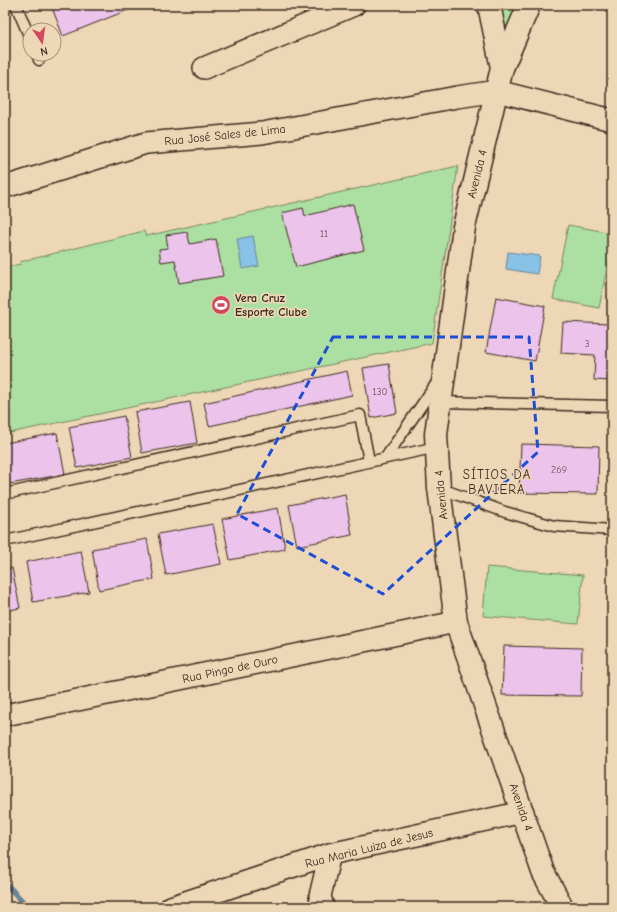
<svg xmlns="http://www.w3.org/2000/svg" width="617" height="912" font-family="'Comic Neue',sans-serif">
  <rect width="100%" height="100%" fill="#edd7b6"/>
  <filter id="ink" filterUnits="userSpaceOnUse"><feTurbulence type="fractalNoise" baseFrequency=".025" numOctaves="2"/><feDisplacementMap in="SourceGraphic" scale="8" xChannelSelector="R" yChannelSelector="G"/><feConvolveMatrix kernelMatrix="1 2 1 2 8 2 1 2 1" color-interpolation-filters="sRGB"/></filter>
  <g filter="url(#ink)">
    <g fill="#ace0a2" stroke="#748560">
      <polygon points="488,5 523,5 500,64"/>
      <polygon points="458,166 432,343 5,434 5,267 21,264 20,262 144,231 146,236"/>
      <polygon points="568,225 612,233 612,242 599,308 553,299"/>
      <polygon points="487,567 583,575 578,624 483,616"/>
    </g>
    <g fill="#88c2e7" stroke="#698597">
      <polygon points="253,236 259,266 242,269 237,239"/>
      <polygon points="508,252 540,256 537,274 506,269"/>
    </g>
    <g fill="none" stroke-linecap="round" stroke-linejoin="round">
      <polyline stroke="#698597" stroke-width="6" points="5,883 28,907"/>
    </g>
    <g fill="#ecc3eb" stroke="#3b2a1e">
      <polygon points="51,5 138,5 138,6 63,36"/>
      <polygon points="353,204 364,250 296,267 282,213 303,208 305,216"/>
      <polygon points="187,232 190,244 216,239 223,276 179,283 175,260 161,262 159,249 168,248 166,235"/>
      <polygon points="496,297 545,306 535,361 486,352"/>
      <polygon points="563,322 609,324 609,332 612,332 612,381 594,380 595,355 561,353"/>
      <polygon points="389,364 397,413 371,418 363,368"/>
      <polygon points="347,371 352,395 209,426 204,403"/>
      <polygon points="190,402 197,443 142,453 135,412"/>
      <polygon points="124,416 132,457 77,468 69,427"/>
      <polygon points="57,433 65,474 10,484 5,457 5,443"/>
      <polygon points="521,444 599,446 598,494 519,493"/>
      <polygon points="345,494 352,535 297,546 289,505"/>
      <polygon points="278,508 285,549 230,560 222,519"/>
      <polygon points="213,524 221,564 166,575 158,534"/>
      <polygon points="147,539 154,579 99,590 92,549"/>
      <polygon points="81,551 89,592 33,602 26,562"/>
      <polygon points="12,568 20,608 5,611 5,569"/>
      <polygon points="504,646 582,648 581,696 502,695"/>
      <polygon points="612,658 612,705 611,705"/>
    </g>
    <g fill="none" stroke-linecap="round" stroke-linejoin="round">
      <defs>
        <g id="lane">
          <polyline points="16,5 30,38"/>
          <polyline points="37,54 39,60"/>
          <polyline points="440,402 612,406"/>
          <polyline points="386,457 438,381"/>
          <polyline points="439,488 505,512 554,526 612,530"/>
          <polyline points="5,494 360,415 369,461"/>
          <polyline points="5,541 437,447"/>
        </g>
        <g id="street">
          <polyline points="204,68 354,5"/>
          <polyline points="5,187 146,143 262,133 457,97 497,91 612,120"/>
          <polyline points="5,715 456,622"/>
          <polyline points="171,907 330,854 523,812"/>
          <polyline points="323,907 320,896 330,854"/>
        </g>
        <g id="secondary">
          <polyline points="489,5 502,68"/>
          <polyline points="529,5 502,68 464,227 436,434 439,488 456,622 543,872 562,907"/>
        </g>
      </defs>
      <use href="#lane" stroke="#3b2a1e" stroke-width="13"/>
      <use href="#street" stroke="#3b2a1e" stroke-width="24"/>
      <use href="#secondary" stroke="#3b2a1e" stroke-width="25"/>
      <use href="#lane" stroke="#edd7b6" stroke-width="10"/>
      <use href="#street" stroke="#edd7b6" stroke-width="21"/>
      <use href="#secondary" stroke="#edd7b6" stroke-width="22"/>
    </g>
  </g>
  <path fill="none" stroke="#1d4ed8" stroke-width="3" stroke-dasharray="8 5" stroke-linejoin="round" d="M 333,337 L 529,337 L 538,452 L 383,594 L 237,514 Z"/>
  <defs>
    <symbol id="stadium-disc" viewBox="-11 -11 22 22"><circle r="9.5" fill="#d1495b" stroke="#edd7b6"/><path d="M0-5a6.5 5 0 1 0 0 10a6.5 5 0 1 0 0-10ZM-3.5-1.8h7v3.6h-7Z" fill="#fff"/></symbol>
  </defs>
  <g fill-rule="evenodd">
    <use href="#stadium-disc" x="210" y="294" width="22" height="22"/>
  </g>
  <g text-anchor="middle" stroke-width="3.5" stroke-linejoin="round" paint-order="stroke">
    <g font-size="10" fill="#675051">
      <text x="324" y="237">11</text>
      <text x="587" y="347">3</text>
      <text x="380" y="395">130</text>
      <text x="559" y="473">269</text>
    </g>
    <g font-size="12" fill="#3b2a1e" stroke="#edd7b6">
      <text transform="translate(225 135) rotate(-6)" y="4">Rua José Sales de Lima</text>
      <text transform="translate(477 174) rotate(-76)" y="4">Avenida 4</text>
      <text transform="translate(441 495) rotate(-96)" y="4">Avenida 4</text>
      <text transform="translate(230 669) rotate(-12)" y="4">Rua Pingo de Ouro</text>
      <text transform="translate(521 807) rotate(71)" y="4">Avenida 4</text>
      <text transform="translate(369 848) rotate(-14)" y="4">Rua Maria Luiza de Jesus</text>
    </g>
    <g font-size="12" font-weight="bold" fill="#3b2a1e" stroke="#edd7b6" text-anchor="start">
      <text x="235" y="302">Vera Cruz<tspan x="235" dy="14">Esporte Clube</tspan></text>
    </g>
    <g font-size="13" letter-spacing="1" fill="#3b2a1e" stroke="#edd7b6">
      <text x="497" y="479">SÍTIOS DA<tspan x="497" dy="15">BAVIERA</tspan></text>
    </g>
  </g>
  <rect width="617" height="912" fill="none" stroke="#edd7b6" stroke-width="20"/>
  <rect x="10" y="10" width="597" height="892" fill="none" stroke="#3b2a1e" stroke-width="1.5" filter="url(#ink)"/>
  <g transform="translate(42 42) rotate(167)"><circle r="19" fill="#edd7b6" stroke="#a69279"/>
  <path d="M0-3L7 15L0 10L-7 15Z" fill="#d1495b"/>
  <text y="-6" font-size="11" font-weight="bold" text-anchor="middle" fill="#3b2a1e">N</text>
  </g>
</svg>
